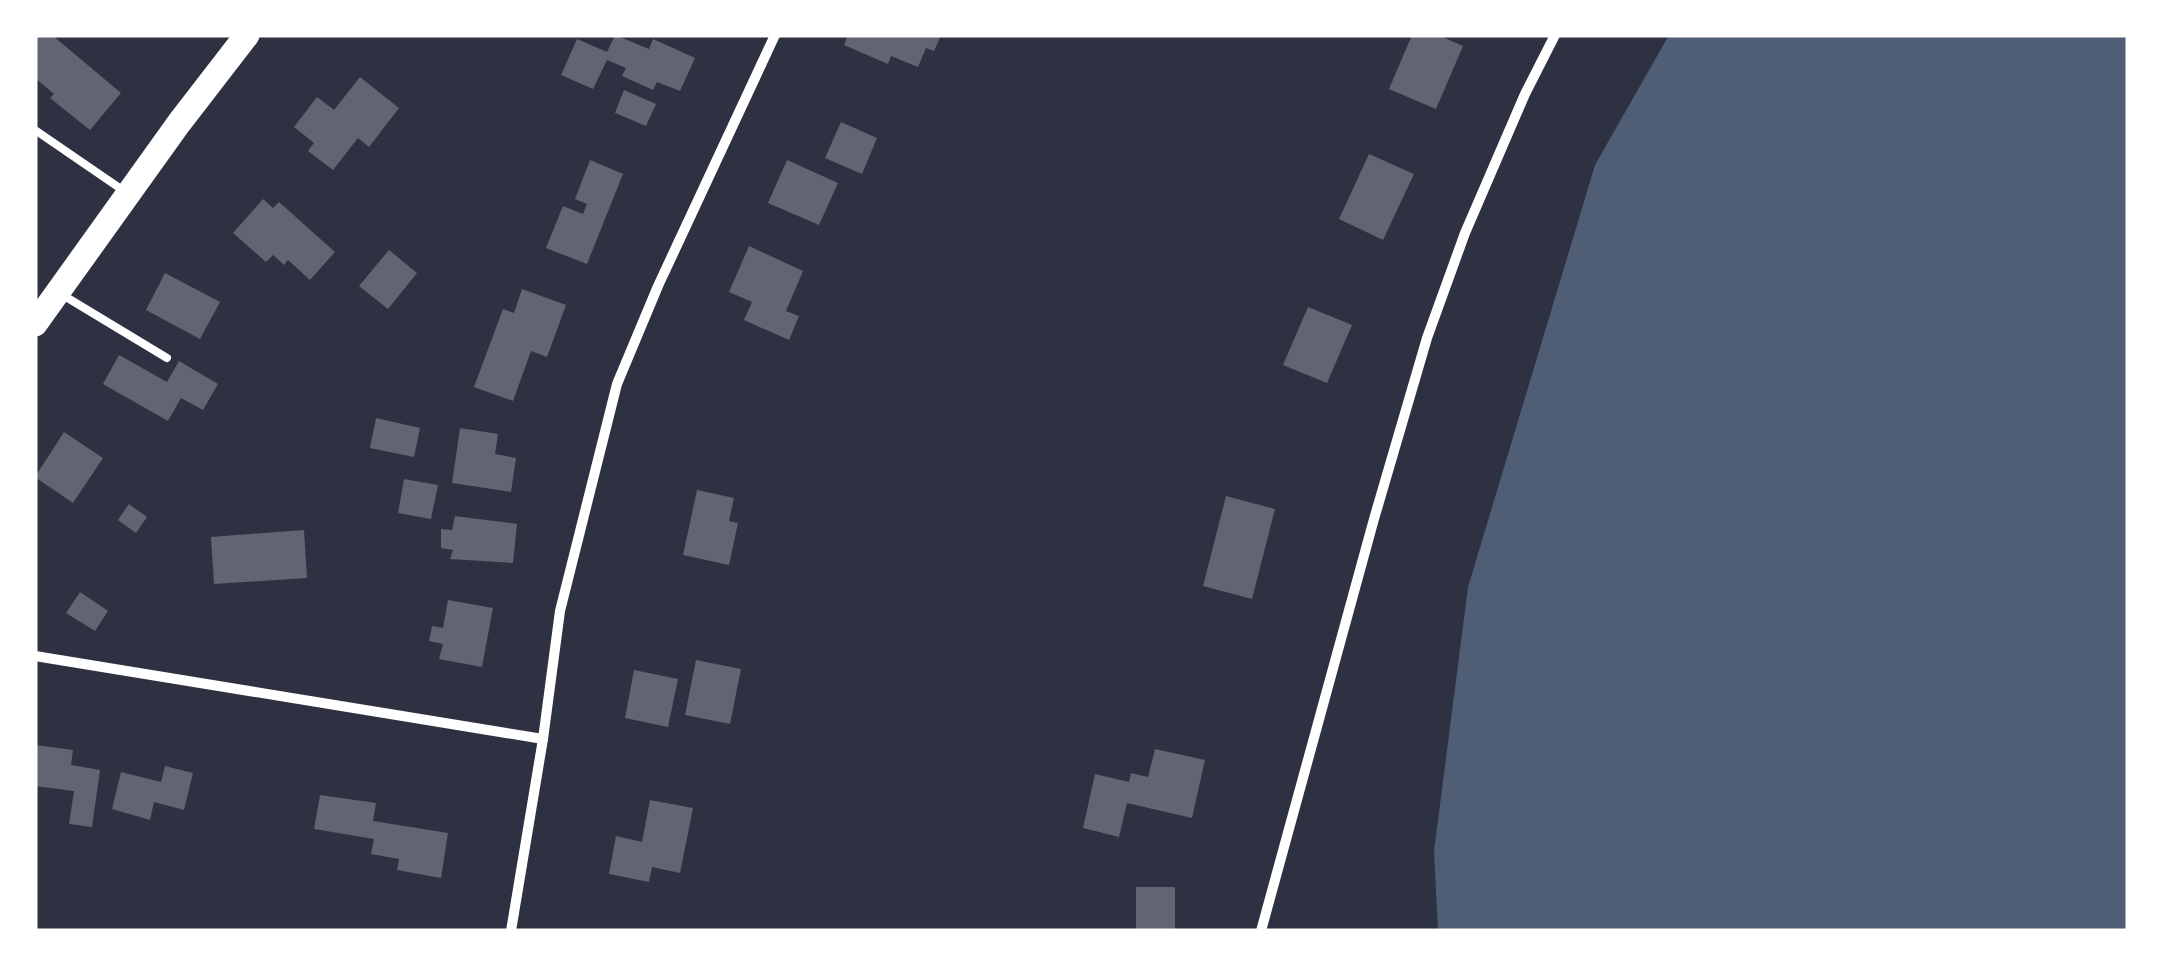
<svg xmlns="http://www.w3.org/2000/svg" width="2163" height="966" font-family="'Exo 2',sans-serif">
  <rect width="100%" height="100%" fill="#2d3142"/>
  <polygon fill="#4f5d75" points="1669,35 2128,35 2128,931 1438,931 1434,851 1468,587 1595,165"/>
  <g fill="#626471">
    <polygon points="35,35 52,35 121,93 90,130 50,98 54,94 35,78"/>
    <polygon points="615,35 649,49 653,39 695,58 680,91 657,82 653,90 622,76 626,68 607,60 593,89 561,75 577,39 607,52"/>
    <polygon points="848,35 941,35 934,51 926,48 918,67 891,56 888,64 844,45"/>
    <polygon points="1412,35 1438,35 1463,46 1436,109 1389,89"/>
    <polygon points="360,77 399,108 369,147 358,138 333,170 308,151 314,143 294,127 317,97 334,110"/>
    <polygon points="624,90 656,104 646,126 615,113"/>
    <polygon points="841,122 877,138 862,174 825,158"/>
    <polygon points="1369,154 1414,174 1383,240 1339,219"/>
    <polygon points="590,160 623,174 587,264 546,248 563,206 583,214 587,204 575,199"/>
    <polygon points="787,160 838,183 819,225 768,203"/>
    <polygon points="263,199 273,208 279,202 335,252 310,280 288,260 284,265 273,255 266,262 233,233"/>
    <polygon points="749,246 803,271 786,311 799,316 789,340 744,320 752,302 729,292"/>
    <polygon points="389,250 417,273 388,309 359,286"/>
    <polygon points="165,273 220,302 200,339 146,310"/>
    <polygon points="522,289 566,305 547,357 531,351 513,401 474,387 503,309 514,313"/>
    <polygon points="1308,307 1352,325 1327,383 1283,365"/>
    <polygon points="119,355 167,382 179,361 218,384 203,410 181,398 168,421 103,384"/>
    <polygon points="376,418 420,428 414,457 370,448"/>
    <polygon points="460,428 498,434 495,454 516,458 511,492 452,483"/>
    <polygon points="64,432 103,458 73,503 35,477"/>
    <polygon points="404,479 438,485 431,519 398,513"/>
    <polygon points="697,490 734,498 729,521 738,523 729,565 683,555"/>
    <polygon points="1226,496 1275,509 1252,599 1203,586"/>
    <polygon points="129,504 147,517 136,533 118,520"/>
    <polygon points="455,516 517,524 513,563 450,559 453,550 441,548 441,529 452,530"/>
    <polygon points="304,530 307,578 214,584 211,537"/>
    <polygon points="80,592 108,611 95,631 66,613"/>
    <polygon points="448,600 493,608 482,667 439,659 443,644 429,641 432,626 443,628"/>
    <polygon points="696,660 741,669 730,724 685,715"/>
    <polygon points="634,670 678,679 668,727 625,718"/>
    <polygon points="35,745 73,750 71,765 100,770 92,827 69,824 74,791 35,786"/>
    <polygon points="1155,749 1205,760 1192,818 1127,803 1119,837 1083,828 1095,774 1129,782 1131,773 1148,777"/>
    <polygon points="165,766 193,773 184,810 154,802 150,820 112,809 121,772 161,782"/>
    <polygon points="320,795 376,803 373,821 448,833 441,878 397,870 399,859 371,854 374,839 314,829"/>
    <polygon points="650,800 693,808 680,873 652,867 649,882 609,874 616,836 642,842"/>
    <rect x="1136" y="887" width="39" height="42"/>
  </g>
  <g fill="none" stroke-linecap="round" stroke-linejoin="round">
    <g stroke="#fff" stroke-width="8">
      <polyline points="35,130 124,191"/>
      <polyline points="61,294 167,358"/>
    </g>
    <g stroke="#fff" stroke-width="10">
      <polyline points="35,656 543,739"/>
      <polyline points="511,931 543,739 560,611 617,384 658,286 775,35"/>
      <polyline points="1261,931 1374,519 1427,338 1465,233 1525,94 1555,35"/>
    </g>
    <polyline stroke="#fff" stroke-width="25" points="35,324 179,123 247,35"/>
  </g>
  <rect width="2163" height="966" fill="none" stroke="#ffffff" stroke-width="75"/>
</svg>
